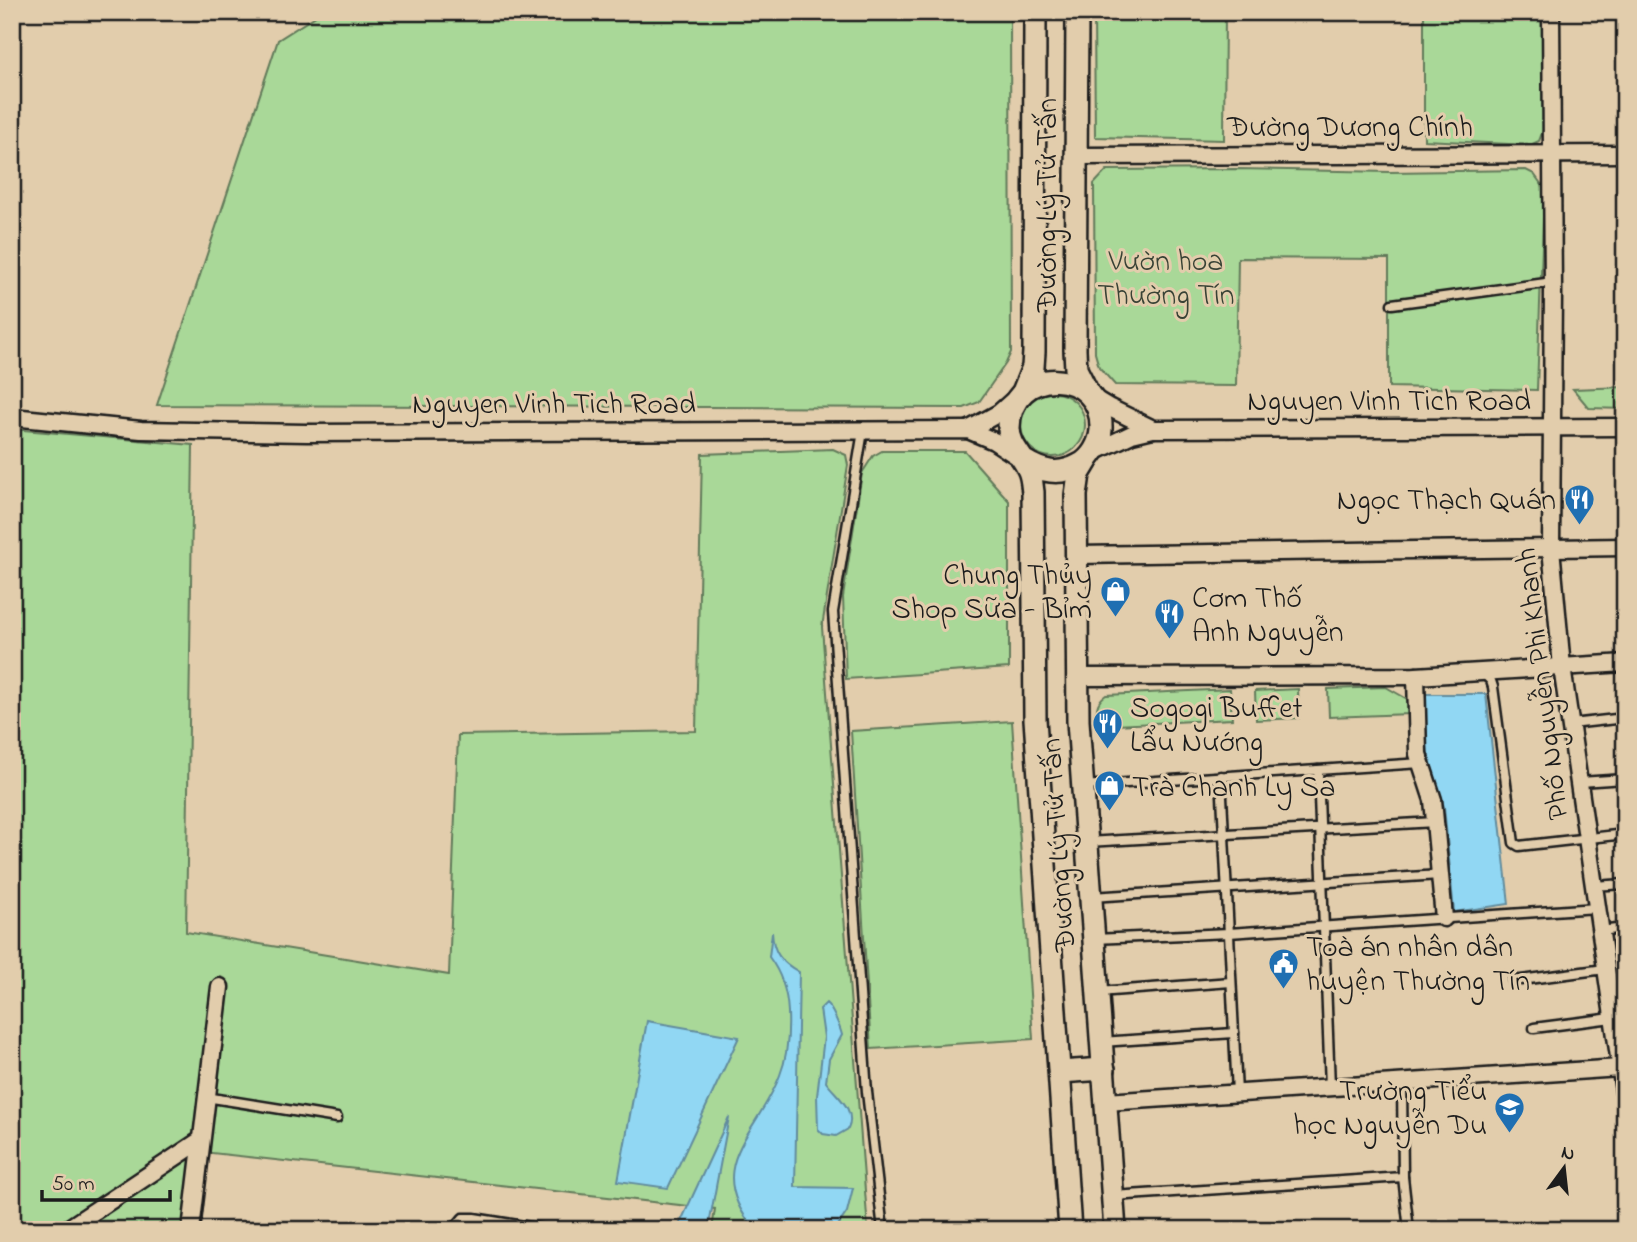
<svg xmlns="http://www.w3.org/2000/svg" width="1637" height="1242" font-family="'Indie Flower',sans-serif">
  <rect width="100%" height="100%" fill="#e2cdac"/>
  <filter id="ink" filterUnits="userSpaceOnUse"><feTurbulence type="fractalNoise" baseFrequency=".0143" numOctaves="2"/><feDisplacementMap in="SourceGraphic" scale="14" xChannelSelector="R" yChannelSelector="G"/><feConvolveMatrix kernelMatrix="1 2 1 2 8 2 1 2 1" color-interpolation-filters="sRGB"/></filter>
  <g filter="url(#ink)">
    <g fill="#a9d898" stroke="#627a5a" stroke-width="2">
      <polygon points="322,12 1010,12 1011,352 1006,363 979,402 964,408 157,405 278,40"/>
      <polygon points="1094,12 1225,12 1224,140 1095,137"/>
      <polygon points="1424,12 1546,12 1546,122 1539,141 1530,145 1424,140"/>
      <polygon points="1236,169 1390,172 1526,170 1534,174 1544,188 1537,390 1389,387 1389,259 1238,258 1236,386 1115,385 1099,367 1095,353 1094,184 1107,170"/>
      <polygon points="1625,387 1625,409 1589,408 1573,389"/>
      <circle cx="1053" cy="425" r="32"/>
      <polygon points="12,429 193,445 186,932 449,975 458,735 696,731 702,454 833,449 846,455 848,465 822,627 868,1230 712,1230 715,1209 194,1151 182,1230 12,1230"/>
      <polygon points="882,451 965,451 1009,501 1009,668 846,679 843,597 862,473 873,456"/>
      <polygon points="1386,687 1409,700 1410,714 1329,717 1328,689"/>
      <path d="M 1230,689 L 1232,719 L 1097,726 C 1097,713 1094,703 1106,695 Z"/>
      <polygon points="1298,689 1299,718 1256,720 1255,691"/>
      <polygon points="1012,721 1033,1039 871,1049 851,731"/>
    </g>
    <g fill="#91d7f3" stroke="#628c9d" stroke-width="2">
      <polygon points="1421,694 1486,694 1509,904 1454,912 1444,807 1428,754"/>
      <path d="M 772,932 C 773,953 781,962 799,972 L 795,1187 L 853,1188 L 847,1212 L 835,1230 L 755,1230 C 700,1165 758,1134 780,1075 C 788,1055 789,1034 788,1012 C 787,991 781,973 769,957 Z"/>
      <path d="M 826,1003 C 832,1008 840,1027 842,1035 L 829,1059 L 826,1082 C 836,1096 857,1109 848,1129 L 836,1136 L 823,1134 L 818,1129 L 817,1096 L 824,1037 L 820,1009 Z"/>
      <polygon points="647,1021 739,1037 668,1188 618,1181"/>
      <polygon points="729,1117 708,1230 677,1230"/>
    </g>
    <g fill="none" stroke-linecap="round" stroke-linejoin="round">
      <defs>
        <g id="lane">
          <polyline points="1392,304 1553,282"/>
          <polyline points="863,431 833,612 867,1092 883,1230"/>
          <polyline points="1483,673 1491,681 1493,687 1514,843 1519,846 1625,834"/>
          <polyline points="1571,724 1625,718"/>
          <polyline points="1318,770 1330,1087"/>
          <polyline points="1221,776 1237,1093"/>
          <polyline points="1580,782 1625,779"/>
          <polyline points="1083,786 1421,763"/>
          <polyline points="1087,842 1435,822"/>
          <polyline points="1593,886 1625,884"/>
          <polyline points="1091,897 1440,875"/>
          <polyline points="1600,931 1625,928"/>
          <polyline points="1094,939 1229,933 1597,908"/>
          <polyline points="1513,981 1605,969"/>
          <polyline points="1098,992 1231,982"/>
          <polyline points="1534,1028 1612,1018"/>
          <polyline points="1101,1042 1234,1033"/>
          <polyline points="1402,1083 1403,1177 1409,1230"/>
          <polyline points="206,1097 337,1118"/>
          <polyline points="1113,1196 1403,1177"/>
          <polyline points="453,1230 463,1218 474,1218 550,1230"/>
        </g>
        <g id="street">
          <polyline points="1551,12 1553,291 1551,548 1562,667 1625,1098"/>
          <polyline points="1076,156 1625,154"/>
          <polyline points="1090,396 1110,408 1153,429"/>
          <polyline points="12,417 141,430 307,433 968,430 994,441 1020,458"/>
          <polyline points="968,430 999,413 1018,396"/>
          <polyline points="1094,452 1132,434 1153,429 1625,427"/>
          <polyline points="1077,555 1625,547"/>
          <polyline points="1416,676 1418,754 1433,800 1444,918"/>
          <polyline points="1078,677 1416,676 1625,663"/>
          <polyline points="1106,1102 1620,1068"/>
          <polyline points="66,1230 201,1140"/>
          <polyline points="191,1230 220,987"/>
        </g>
        <g id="secondary">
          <polyline points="1077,12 1075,350 1076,369 1088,393"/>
          <polyline points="1023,392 1033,367 1034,352 1035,12"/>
          <polyline points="1088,459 1079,474 1076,495 1078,721 1115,1230"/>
          <path d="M 1023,460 C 1042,472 1059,476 1079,465 C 1091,459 1100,444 1101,430 C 1104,366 1009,363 1009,428 C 1009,446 1023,456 1029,471 C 1032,478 1032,486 1033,492 L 1035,719 L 1070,1230"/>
          <polyline points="1060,1072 1104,1069"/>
        </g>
      </defs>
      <use href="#lane" stroke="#1c1c1c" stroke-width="13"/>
      <use href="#street" stroke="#1c1c1c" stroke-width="21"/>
      <use href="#secondary" stroke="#1c1c1c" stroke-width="26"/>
      <use href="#lane" stroke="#e2cdac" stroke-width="8"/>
      <use href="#street" stroke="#e2cdac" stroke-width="16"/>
      <use href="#secondary" stroke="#e2cdac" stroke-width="21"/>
    </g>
  </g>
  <defs>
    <symbol id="restaurant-pin" viewBox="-11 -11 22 30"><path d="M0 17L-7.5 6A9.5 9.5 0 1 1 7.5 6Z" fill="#1f6fb2" stroke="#e2cdac"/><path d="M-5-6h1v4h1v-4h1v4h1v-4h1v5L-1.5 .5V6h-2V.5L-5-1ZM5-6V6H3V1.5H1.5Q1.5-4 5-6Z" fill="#fff"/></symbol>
    <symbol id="shop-pin" viewBox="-11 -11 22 30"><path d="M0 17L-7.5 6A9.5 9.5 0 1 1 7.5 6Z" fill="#1f6fb2" stroke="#e2cdac"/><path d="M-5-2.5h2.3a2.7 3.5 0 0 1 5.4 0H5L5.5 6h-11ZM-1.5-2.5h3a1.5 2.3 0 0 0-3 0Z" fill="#fff"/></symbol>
    <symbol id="civic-pin" viewBox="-11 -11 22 30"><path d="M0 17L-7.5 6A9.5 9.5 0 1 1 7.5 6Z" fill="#1f6fb2" stroke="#e2cdac"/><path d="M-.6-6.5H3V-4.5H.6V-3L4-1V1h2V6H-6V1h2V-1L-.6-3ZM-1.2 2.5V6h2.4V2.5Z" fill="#fff"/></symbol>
    <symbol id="school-pin" viewBox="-11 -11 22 30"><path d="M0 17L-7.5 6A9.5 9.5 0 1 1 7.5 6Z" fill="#1f6fb2" stroke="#e2cdac"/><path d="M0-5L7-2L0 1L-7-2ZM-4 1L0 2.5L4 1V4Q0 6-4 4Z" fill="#fff"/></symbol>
  </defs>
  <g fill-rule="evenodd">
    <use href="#restaurant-pin" x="1562" y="482" width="35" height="47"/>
    <use href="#shop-pin" x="1098" y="574" width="35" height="47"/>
    <use href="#restaurant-pin" x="1152" y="596" width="35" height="47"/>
    <use href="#restaurant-pin" x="1090" y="706" width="35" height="47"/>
    <use href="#shop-pin" x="1092" y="768" width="35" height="47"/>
    <use href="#civic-pin" x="1266" y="946" width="35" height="47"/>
    <use href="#school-pin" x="1492" y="1090" width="35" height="47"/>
  </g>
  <g text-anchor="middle" stroke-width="6" stroke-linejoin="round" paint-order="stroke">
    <g font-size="30" fill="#1c1c1c" stroke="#e2cdac">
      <text x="1350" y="136">Đường Dương Chính</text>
      <text transform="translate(1046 205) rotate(-90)" y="10">Đường Lý Tử Tấn</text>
      <text x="1389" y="410">Nguyen Vinh Tich Road</text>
      <text x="554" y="413">Nguyen Vinh Tich Road</text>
      <text transform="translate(1541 684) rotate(-97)" y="10">Phố Nguyễn Phi Khanh</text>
      <text transform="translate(1057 845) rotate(-94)" y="10">Đường Lý Tử Tấn</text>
    </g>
    <g font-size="30" fill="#384235" stroke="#e2cdac">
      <text x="1166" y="270">Vườn hoa<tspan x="1166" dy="34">Thường Tín</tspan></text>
    </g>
    <g font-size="30" fill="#1c1c1c" stroke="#e2cdac" text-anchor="start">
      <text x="1556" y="509" text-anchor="end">Ngọc Thạch Quán</text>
      <text x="1092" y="584" text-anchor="end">Chung Thủy<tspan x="1092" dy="34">Shop Sữa - Bỉm</tspan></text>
      <text x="1192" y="607">Cơm Thố<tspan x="1192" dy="34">Anh Nguyễn</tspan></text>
      <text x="1130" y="717">Sogogi Buffet<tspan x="1130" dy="34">Lẩu Nướng</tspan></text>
      <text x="1132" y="796">Trà Chanh Ly Sa</text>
      <text x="1306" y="956">Toà án nhân dân<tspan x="1306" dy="34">huyện Thường Tín</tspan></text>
      <text x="1487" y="1100" text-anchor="end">Trường Tiểu<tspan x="1487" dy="34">học Nguyễn Du</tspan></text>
    </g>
  </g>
  <rect width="1637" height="1242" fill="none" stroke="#e2cdac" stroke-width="42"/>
  <rect x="21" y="21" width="1595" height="1200" fill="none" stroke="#1c1c1c" stroke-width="2.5" filter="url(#ink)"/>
  <g transform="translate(1564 1168) rotate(15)" stroke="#e2cdac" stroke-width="5" paint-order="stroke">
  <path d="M0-5L12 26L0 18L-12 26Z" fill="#1c1c1c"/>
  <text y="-10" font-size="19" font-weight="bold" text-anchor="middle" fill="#1c1c1c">N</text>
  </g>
  <path d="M42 1190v10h128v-10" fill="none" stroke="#1c1c1c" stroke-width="3.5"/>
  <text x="52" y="1190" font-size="21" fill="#1c1c1c" stroke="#e2cdac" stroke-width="5" paint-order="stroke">50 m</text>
</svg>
